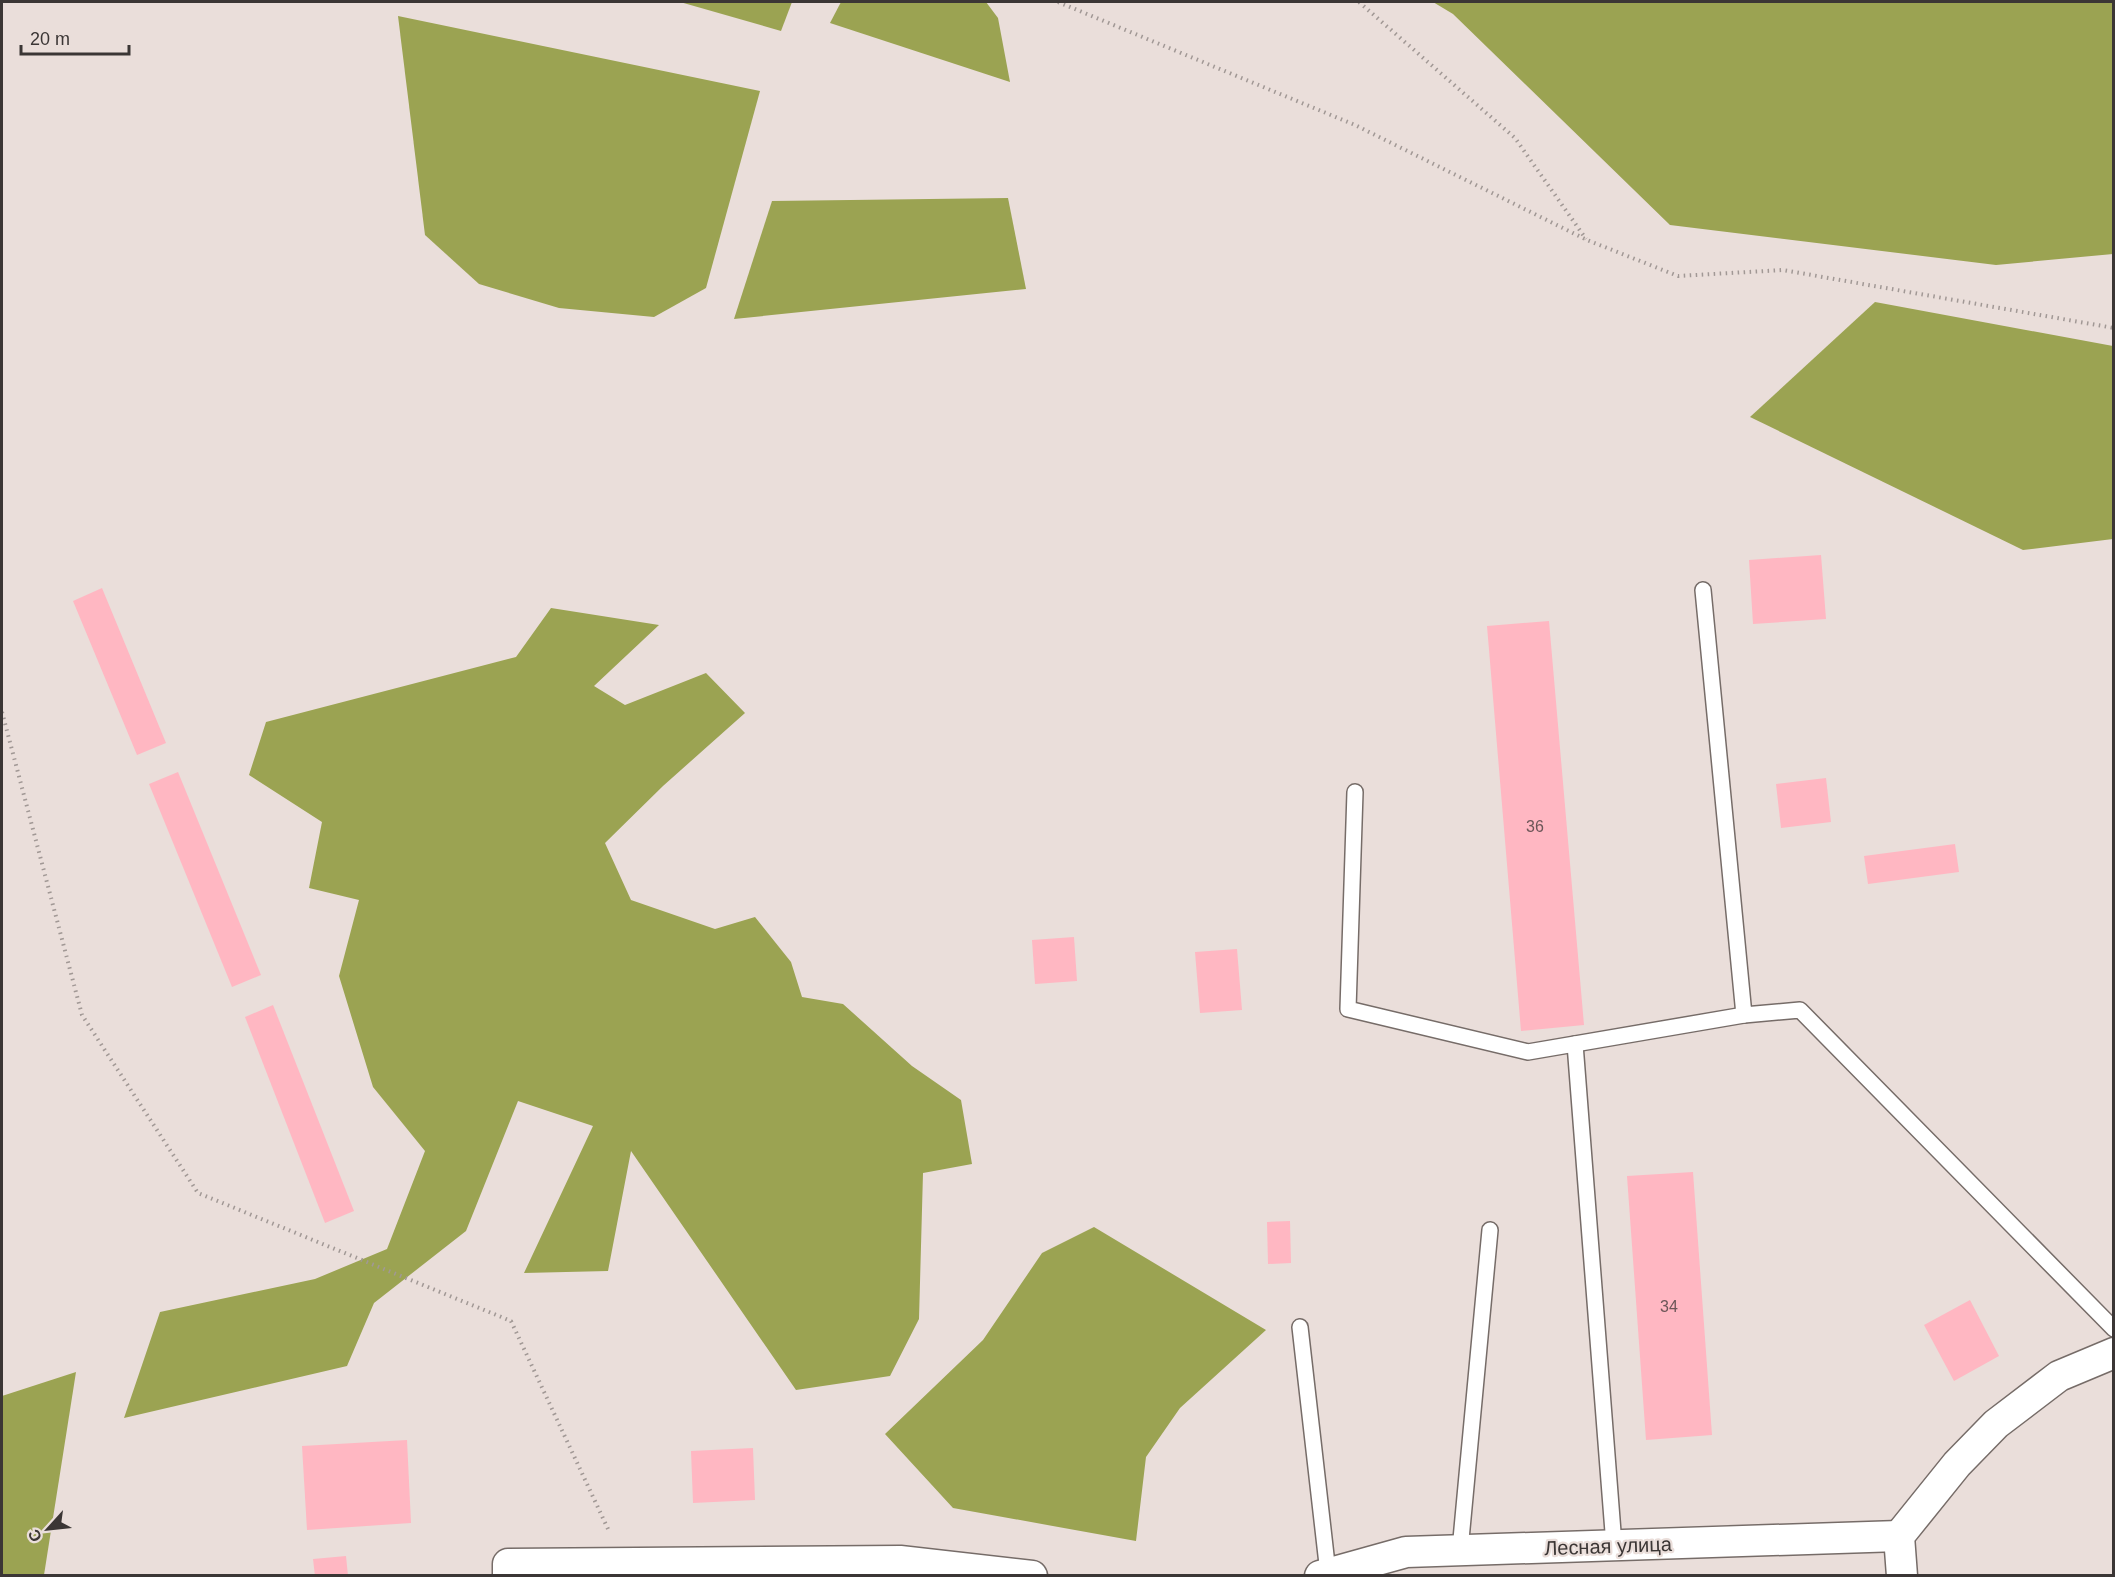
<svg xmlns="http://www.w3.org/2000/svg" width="2115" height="1577" font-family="Arial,sans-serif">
  <rect width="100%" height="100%" fill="#eadeda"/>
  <g fill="#9ba352">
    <polygon points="680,2 792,2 781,31"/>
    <polygon points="841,2 986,2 998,18 1010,82 830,23"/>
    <polygon points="1433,2 2113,2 2113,254 1996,265 1670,225 1453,14"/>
    <polygon points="398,16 760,91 706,288 654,317 559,308 479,284 425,235"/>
    <polygon points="1008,198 1026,289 734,319 772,201"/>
    <polygon points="1875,302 2113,346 2113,539 2023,550 1750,417"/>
    <polygon points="551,608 659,625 594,686 625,705 706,673 745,713 663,786 605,843 631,900 715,929 755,917 791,962 802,997 843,1004 912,1066 961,1100 972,1164 923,1173 919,1319 890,1376 796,1390 631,1151 608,1271 524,1273 593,1126 518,1101 466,1231 374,1303 347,1366 124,1418 160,1312 315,1279 387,1249 425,1151 373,1087 339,976 359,900 309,888 322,822 249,775 266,722 516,657"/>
    <polygon points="1094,1227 1266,1330 1180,1408 1146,1457 1136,1541 953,1508 885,1434 983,1340 1042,1253"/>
    <polygon points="76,1372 44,1575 2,1575 2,1396"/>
  </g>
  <g fill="#ffb7c2">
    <polygon points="1821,555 1826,619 1753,624 1749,560"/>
    <polygon points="102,588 166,743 137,755 73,601"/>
    <polygon points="1549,621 1584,1025 1521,1031 1487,626"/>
    <polygon points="178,772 261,975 232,987 149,784"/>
    <polygon points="1826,778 1831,822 1781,828 1776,784"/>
    <polygon points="1955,844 1959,872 1868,884 1864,856"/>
    <polygon points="1074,937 1077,981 1035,984 1032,940"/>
    <polygon points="1237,949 1242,1010 1200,1013 1195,952"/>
    <polygon points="273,1005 354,1211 325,1223 245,1017"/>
    <polygon points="1693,1172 1712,1435 1646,1440 1627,1176"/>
    <polygon points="1290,1221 1291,1263 1268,1264 1267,1222"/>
    <polygon points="1970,1300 1999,1356 1954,1381 1924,1325"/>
    <polygon points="407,1440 411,1523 307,1530 302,1446"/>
    <polygon points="753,1448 755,1500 693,1503 691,1451"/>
    <polygon points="346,1556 348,1576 315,1576 313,1559"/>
  </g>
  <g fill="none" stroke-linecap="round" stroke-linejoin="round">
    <defs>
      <g id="service">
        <polyline points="1703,590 1744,1015 1800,1010 2114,1329"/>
        <polyline points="1355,792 1348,1009 1528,1052 1744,1015"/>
        <polyline points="1575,1044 1614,1545"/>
        <polyline points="1300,1327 1328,1573"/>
        <polyline points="1460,1550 1490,1230"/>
      </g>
      <g id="minor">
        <polyline points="508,1576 508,1564 900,1561 1032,1576"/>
        <polyline points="1320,1576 1406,1552 1899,1536"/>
        <polyline points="1902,1576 1899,1536 1957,1464 1996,1424 2059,1376 2114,1353"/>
      </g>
    </defs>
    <use href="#service" stroke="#766c68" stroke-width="18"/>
    <use href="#minor" stroke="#766c68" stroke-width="33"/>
    <g stroke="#a19895" stroke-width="4" stroke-dasharray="1.5 4.5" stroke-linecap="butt">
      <polyline points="1058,2 1355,125 1587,240 1678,276 1783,270 2114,328"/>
      <polyline points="1359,2 1515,138 1586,239"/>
      <polyline points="2,712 82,1015 198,1193 511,1321 608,1529"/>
    </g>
    <use href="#service" stroke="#fff" stroke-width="15"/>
    <use href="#minor" stroke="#fff" stroke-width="30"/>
  </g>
  <g text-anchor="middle" stroke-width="4.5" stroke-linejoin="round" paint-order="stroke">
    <g font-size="16" fill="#6c5658">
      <text x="1535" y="832">36</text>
      <text x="1669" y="1312">34</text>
    </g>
    <g font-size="20" fill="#3b3635" stroke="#eadeda">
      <text transform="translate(1608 1546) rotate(-2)" y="7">Лесная улица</text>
    </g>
  </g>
  <rect width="2115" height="1577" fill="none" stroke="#3b3635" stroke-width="6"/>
  <g transform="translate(48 1529) rotate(243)" stroke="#eadeda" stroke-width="4.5" paint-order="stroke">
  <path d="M0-4.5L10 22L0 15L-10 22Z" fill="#3b3635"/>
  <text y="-9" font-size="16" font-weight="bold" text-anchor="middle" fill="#3b3635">С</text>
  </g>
  <path d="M21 45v9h108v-9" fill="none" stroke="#3b3635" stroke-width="3"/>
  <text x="30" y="45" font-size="18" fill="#3b3635" stroke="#eadeda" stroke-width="4.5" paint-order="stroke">20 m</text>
</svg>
